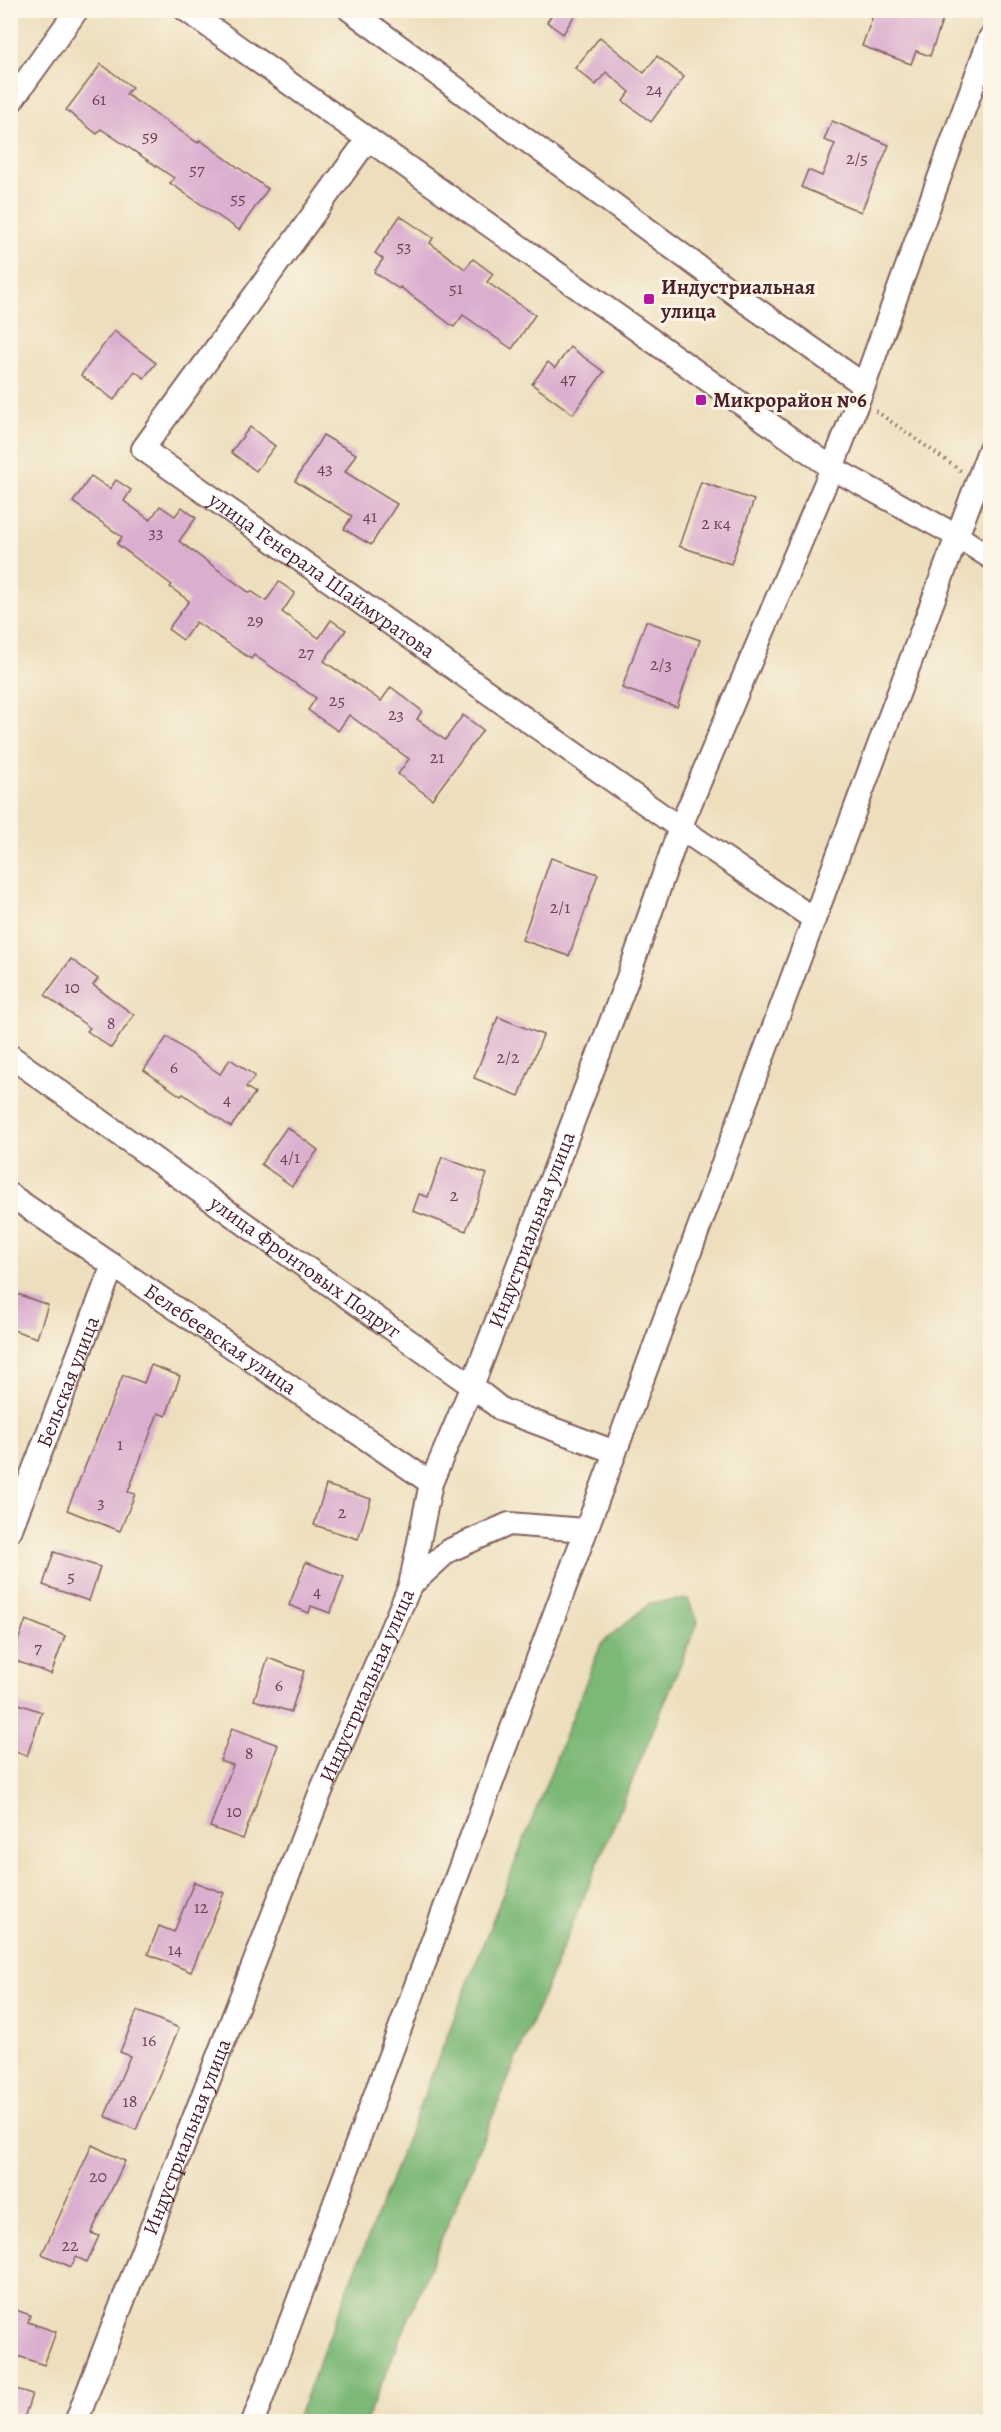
<svg xmlns="http://www.w3.org/2000/svg" width="1001" height="2432" font-family="Alegreya,serif">
  <rect width="100%" height="100%" fill="#fcf5e5"/>
  <filter id="ink" filterUnits="userSpaceOnUse"><feTurbulence type="fractalNoise" baseFrequency=".0167" numOctaves="2"/><feDisplacementMap in="SourceGraphic" scale="12" xChannelSelector="R" yChannelSelector="G"/><feConvolveMatrix kernelMatrix="1 2 1 2 8 2 1 2 1" color-interpolation-filters="sRGB"/></filter>
  <filter id="wash" filterUnits="userSpaceOnUse"><feTurbulence type="fractalNoise" baseFrequency=".008" numOctaves="4" result="noise"/><feDisplacementMap in="SourceGraphic" scale="24" xChannelSelector="R" yChannelSelector="G"/><feGaussianBlur stdDeviation="1.35" result="paint"/><feColorMatrix in="noise" values="0 0 0 0 0 0 0 0 0 0 0 0 0 0 0 0 0 1.4 0 .05"/><feComposite in="paint" operator="in"/></filter>
  <g filter="url(#wash)">
    <rect width="100%" height="100%" fill="#eddfbd"/>
    <polygon fill="#7cb876" stroke="#636c50" stroke-width="1.5" points="688,1599 698,1622 366,2421 296,2421 601,1644 650,1603"/>
    <g id="blocks">
      <g fill="#daaecf">
        <polygon points="555,10 578,10 563,34 547,22"/>
        <polygon points="875,10 946,10 930,56 916,51 911,64 862,46"/>
        <polygon points="600,37 644,73 657,56 684,77 651,122 623,101 630,92 606,72 596,85 575,68"/>
        <polygon points="101,64 132,87 126,94 198,143 200,140 268,189 239,230 170,183 174,178 101,129 97,134 66,110"/>
        <polygon points="832,121 889,145 861,212 801,187 808,170 822,176 835,144 824,140"/>
        <polygon points="400,216 433,238 430,243 465,269 473,259 493,274 487,282 535,315 512,349 463,315 454,327 400,287 399,289 374,272 383,259 375,253"/>
        <polygon points="114,331 156,363 144,378 135,371 114,400 81,375"/>
        <polygon points="570,347 604,372 573,414 532,384 548,362 555,368"/>
        <polygon points="250,427 275,446 256,471 231,452"/>
        <polygon points="323,435 356,454 345,472 397,504 371,545 344,529 352,516 295,481"/>
        <polygon points="91,476 110,489 116,480 131,490 124,501 150,520 160,506 175,516 182,507 196,518 179,541 250,593 251,591 266,601 279,582 295,593 282,612 319,638 331,620 346,630 324,661 381,701 391,687 422,711 417,719 445,740 463,715 483,730 432,799 398,774 409,759 349,715 338,731 308,710 316,698 254,655 251,659 196,622 183,640 168,629 189,601 170,587 172,585 117,544 122,537 73,502"/>
        <polygon points="701,482 754,500 731,564 679,546"/>
        <polygon points="646,621 700,640 677,707 622,688"/>
        <polygon points="551,858 598,874 569,956 522,940"/>
        <polygon points="71,959 98,979 93,985 134,1015 111,1048 87,1031 90,1028 45,995"/>
        <polygon points="498,1017 543,1035 519,1096 474,1078"/>
        <polygon points="167,1037 220,1074 230,1059 255,1076 246,1087 255,1093 231,1127 183,1094 181,1096 144,1070"/>
        <polygon points="287,1127 318,1150 292,1186 261,1164"/>
        <polygon points="442,1157 487,1174 466,1231 413,1211 419,1194 428,1197"/>
        <polygon points="14,1293 48,1305 37,1338 10,1329 10,1303"/>
        <polygon points="151,1365 180,1376 166,1416 158,1413 128,1492 135,1494 120,1531 67,1510 123,1375 144,1383"/>
        <polygon points="326,1485 371,1499 358,1539 314,1525"/>
        <polygon points="54,1552 100,1567 89,1601 43,1585"/>
        <polygon points="306,1562 344,1577 330,1613 311,1606 309,1613 289,1605"/>
        <polygon points="26,1620 65,1636 51,1674 11,1659"/>
        <polygon points="268,1658 304,1671 291,1712 254,1700"/>
        <polygon points="10,1701 42,1712 27,1756 10,1750"/>
        <polygon points="232,1728 278,1745 243,1839 210,1827 233,1765 220,1761"/>
        <polygon points="194,1882 224,1893 191,1972 148,1954 159,1926 174,1932"/>
        <polygon points="137,2011 179,2028 136,2130 105,2116 130,2056 120,2052"/>
        <polygon points="92,2145 125,2161 91,2233 99,2236 87,2262 76,2257 71,2267 42,2254"/>
        <polygon points="10,2308 30,2315 28,2322 56,2332 44,2365 18,2356 14,2366 10,2365"/>
        <polygon points="10,2387 32,2394 23,2421 10,2421"/>
      </g>
    </g>
  </g>
  <g filter="url(#ink)">
    <use href="#blocks" fill-opacity="0" stroke="#83625e" stroke-width="1.5"/>
    <g fill="none" stroke-linecap="round" stroke-linejoin="round">
      <defs>
        <g id="minor">
          <polyline points="186,10 832,468 957,536 990,557"/>
          <polyline points="350,10 746,302 864,385"/>
          <polyline points="10,103 77,10"/>
          <path id="s1" d="M 368,139 L 143,449 L 680,828 L 814,919"/>
          <path id="s2" d="M 10,1056 L 472,1386 L 502,1410 L 615,1452"/>
          <path id="s3" d="M 10,1195 L 431,1483"/>
          <path id="s4" d="M 10,1531 L 113,1265"/>
          <polyline points="410,1586 448,1551 509,1524 585,1530"/>
          <path id="s5" d="M 76,2422 L 321,1791 L 410,1586 L 431,1483 L 472,1386 L 627,980 L 680,828 L 832,468 L 864,385 L 990,38"/>
          <polyline points="253,2422 990,448"/>
        </g>
      </defs>
      <use href="#minor" stroke="#83625e" stroke-width="26"/>
      <polyline stroke="#83625e" stroke-width="4" stroke-dasharray="1.5 4.5" stroke-linecap="butt" points="876,411 961,471"/>
      <use href="#minor" stroke="#fff" stroke-width="22"/>
    </g>
  </g>
  <g fill="#b5179e" stroke="#fcf5e5" stroke-width="2">
    <rect x="643" y="293" width="12" height="12" rx="3"/>
    <rect x="695" y="394" width="12" height="12" rx="3"/>
  </g>
  <g text-anchor="middle" stroke-width="6" stroke-linejoin="round" paint-order="stroke">
    <g font-size="18" fill="#6e4354">
      <text x="654" y="95">24</text>
      <text x="99" y="105">61</text>
      <text x="150" y="142">59</text>
      <text x="857" y="164">2/5</text>
      <text x="197" y="175">57</text>
      <text x="238" y="204">55</text>
      <text x="404" y="252">53</text>
      <text x="456" y="294">51</text>
      <text x="568" y="384">47</text>
      <text x="325" y="474">43</text>
      <text x="370" y="522">41</text>
      <text x="716" y="529">2 к4</text>
      <text x="156" y="538">33</text>
      <text x="255" y="626">29</text>
      <text x="306" y="658">27</text>
      <text x="661" y="670">2/3</text>
      <text x="337" y="706">25</text>
      <text x="396" y="720">23</text>
      <text x="437" y="763">21</text>
      <text x="560" y="913">2/1</text>
      <text x="72" y="993">10</text>
      <text x="111" y="1029">8</text>
      <text x="508" y="1063">2/2</text>
      <text x="174" y="1073">6</text>
      <text x="227" y="1105">4</text>
      <text x="290" y="1163">4/1</text>
      <text x="454" y="1201">2</text>
      <text x="120" y="1450">1</text>
      <text x="101" y="1508">3</text>
      <text x="342" y="1518">2</text>
      <text x="71" y="1582">5</text>
      <text x="317" y="1597">4</text>
      <text x="38" y="1653">7</text>
      <text x="279" y="1691">6</text>
      <text x="249" y="1759">8</text>
      <text x="234" y="1817">10</text>
      <text x="201" y="1913">12</text>
      <text x="175" y="1955">14</text>
      <text x="149" y="2046">16</text>
      <text x="130" y="2107">18</text>
      <text x="98" y="2182">20</text>
      <text x="70" y="2251">22</text>
    </g>
    <g font-size="21" font-weight="bold" fill="#4a1f2b" stroke="#fcf5e5" text-anchor="start">
      <text x="661" y="294">Индустриальная<tspan x="661" dy="24">улица</tspan></text>
      <text x="713" y="407">Микрорайон №6</text>
    </g>
    <g font-size="21" fill="#4a1f2b" stroke="#fcf5e5">
      <text dy="7" stroke="none"><textPath href="#s1" startOffset="602">улица Генерала Шаймуратова</textPath></text>
      <text dy="7" stroke="none"><textPath href="#s5" startOffset="1278">Индустриальная улица</textPath></text>
      <text dy="7" stroke="none"><textPath href="#s2" startOffset="363">улица Фронтовых Подруг</textPath></text>
      <text dy="7" stroke="none"><textPath href="#s3" startOffset="255">Белебеевская улица</textPath></text>
      <text dy="7" stroke="none"><textPath href="#s4" startOffset="160">Бельская улица</textPath></text>
      <text dy="7" stroke="none"><textPath href="#s5" startOffset="792">Индустриальная улица</textPath></text>
      <text dy="7" stroke="none"><textPath href="#s5" startOffset="306">Индустриальная улица</textPath></text>
    </g>
  </g>
  <rect width="1001" height="2432" fill="none" stroke="#fcf5e5" stroke-width="36"/>
</svg>
